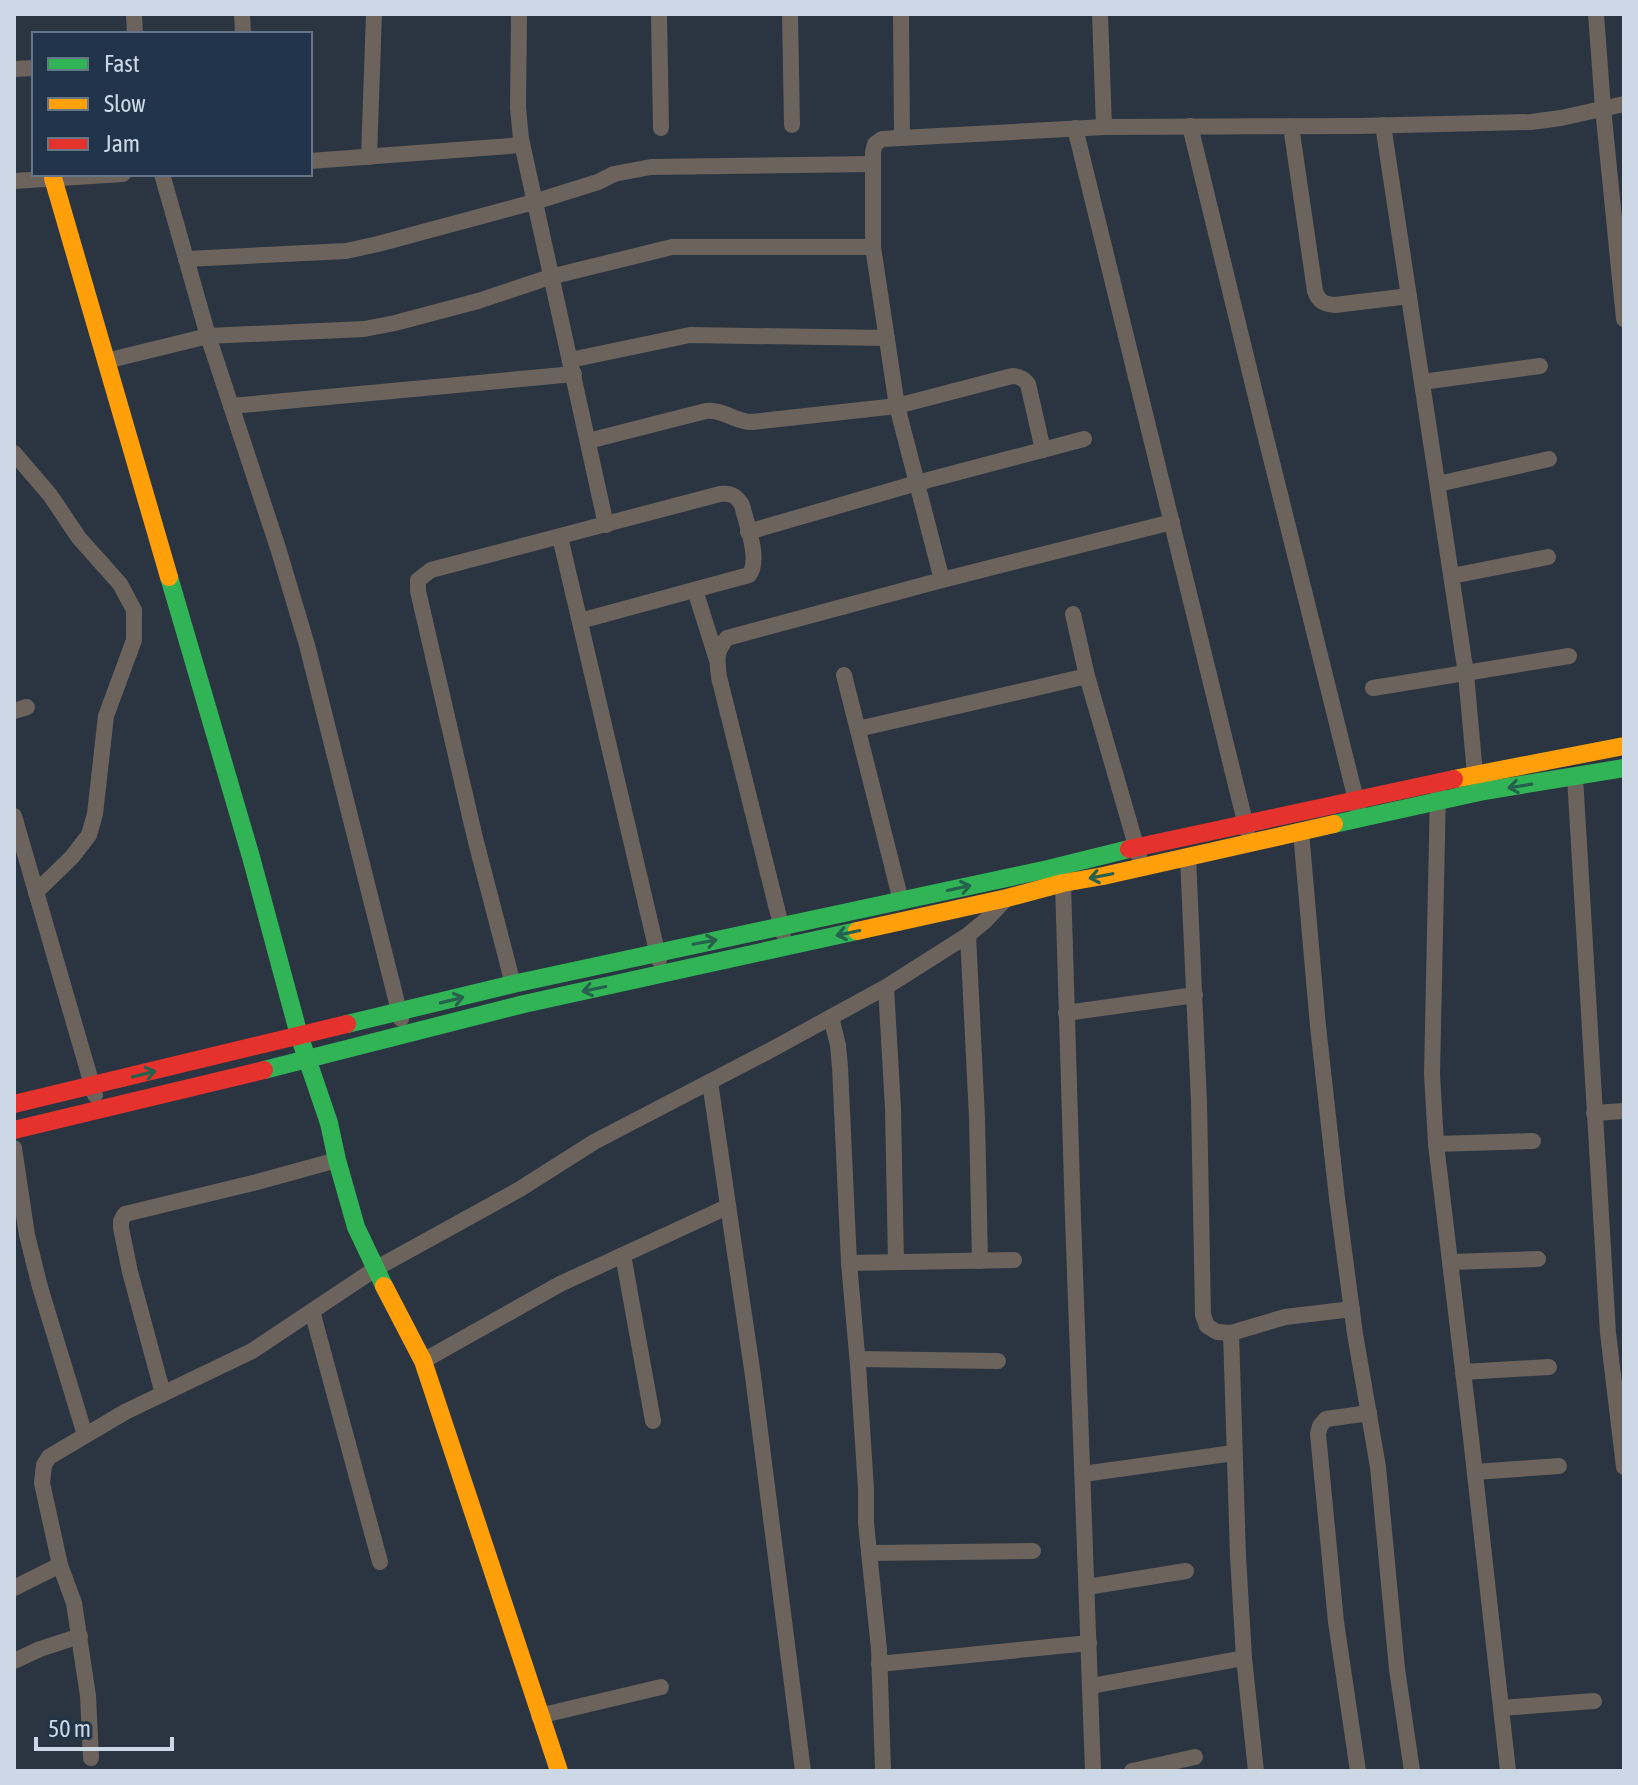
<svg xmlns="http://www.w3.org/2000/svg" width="1638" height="1785" font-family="'Asap Condensed',sans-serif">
  <rect width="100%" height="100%" fill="#2a3541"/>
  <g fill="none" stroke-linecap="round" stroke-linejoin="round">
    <g stroke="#6b635c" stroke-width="16">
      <polyline points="134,14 135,34"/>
      <polyline points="242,14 243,34"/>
      <polyline points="519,14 518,108 521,139 606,525"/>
      <polyline points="659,14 661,128"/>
      <polyline points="790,14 792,125"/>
      <polyline points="901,14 902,137"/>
      <polyline points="1100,14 1104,127"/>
      <polyline points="1596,14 1603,108 1624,319"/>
      <polyline points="14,69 34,68"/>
      <polyline points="1383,125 1466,674 1475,774"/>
      <polyline points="1190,126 1262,422 1358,808"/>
      <path d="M 1291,126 L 1315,291 C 1319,302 1324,304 1335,305 L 1409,296"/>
      <polyline points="1075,128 1247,830"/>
      <polyline points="369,157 374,14"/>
      <polyline points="310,161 522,145"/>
      <polyline points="162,174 208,336 278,548 307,645 401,1019"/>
      <polyline points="14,181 123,174"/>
      <polyline points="186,259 346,251 378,244 534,202 598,182 614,174 651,167 873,164"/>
      <polyline points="570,360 690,335 887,338"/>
      <polyline points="106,361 208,336 364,329 395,323 478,301 550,277 672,247 873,247"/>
      <polyline points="1422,382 1540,366"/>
      <polyline points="231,406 574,374"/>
      <path d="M 588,441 L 706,411 C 723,409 735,422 752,422 L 897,406 L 1012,376 C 1019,376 1023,378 1028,384 L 1043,450"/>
      <polyline points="14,453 50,495 79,538 120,584 134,610 134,640 106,716 95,814 89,835 72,857 36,892"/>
      <polyline points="1438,484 1549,459"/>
      <polyline points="748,532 917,483 1084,439"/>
      <polyline points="560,537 659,960"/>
      <polyline points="1452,576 1548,557"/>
      <polyline points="942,580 897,406 873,247 873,152 875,144 882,139 1104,127 1359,126 1531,122 1561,118 1624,104"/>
      <polyline points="695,590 717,660"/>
      <polyline points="1073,614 1087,676 1139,856"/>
      <polyline points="844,675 901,901"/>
      <polyline points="1373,688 1569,656"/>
      <polyline points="14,711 27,707"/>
      <polyline points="858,729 1087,676"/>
      <polyline points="1575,777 1608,1333 1624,1467"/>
      <polyline points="1438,791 1432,1074 1436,1144 1471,1438 1508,1771"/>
      <polyline points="14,816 95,1095"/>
      <polyline points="1301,832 1318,1026 1337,1198 1355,1334 1378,1467 1397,1669 1412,1771"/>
      <polyline points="1188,857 1199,1102 1203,1315 1207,1326 1217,1332 1231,1333 1285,1317 1352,1309"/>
      <polyline points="1063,883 1073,1218 1093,1771"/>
      <path d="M 783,933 L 719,677 C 717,660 715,652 727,638 L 942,580 L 1172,522"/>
      <polyline points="968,935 977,1118 980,1261"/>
      <path d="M 513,984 L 475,838 L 418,591 L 418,580 L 431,570 L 720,494 C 731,493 736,495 742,505 C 746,523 761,560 749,575 L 580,621"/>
      <polyline points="886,987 893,1108 896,1262"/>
      <polyline points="1066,1013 1195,995"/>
      <polyline points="831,1017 838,1045 840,1067 849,1263 858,1365 866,1489 866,1523 879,1649 883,1771"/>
      <polyline points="710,1082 753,1376 803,1771"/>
      <polyline points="1594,1113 1624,1111"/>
      <polyline points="1436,1144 1533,1141"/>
      <polyline points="14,1148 27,1235 40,1287 85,1435"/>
      <polyline points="623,1255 653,1421"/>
      <polyline points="1450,1262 1538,1259"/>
      <polyline points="849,1263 1014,1260"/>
      <polyline points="312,1311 380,1562"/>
      <polyline points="1231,1333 1238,1556 1244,1658 1256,1771"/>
      <polyline points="858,1359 998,1361"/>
      <polyline points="423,1361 560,1284 727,1207"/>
      <polyline points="1463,1372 1549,1367"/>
      <polyline points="163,1394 130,1272 121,1228 121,1221 125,1214 257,1182 337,1160"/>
      <polyline points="1475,1472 1559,1466"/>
      <polyline points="1083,1474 1234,1453"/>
      <polyline points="869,1553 1033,1551"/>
      <polyline points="1087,1587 1186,1571"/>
      <polyline points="14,1588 60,1565"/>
      <polyline points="14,1661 40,1649 80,1636"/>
      <polyline points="879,1664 1089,1643"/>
      <polyline points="1091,1686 1244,1658"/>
      <polyline points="1501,1708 1594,1701"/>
      <polyline points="539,1716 661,1687"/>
      <polyline points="91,1758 88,1696 74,1603 60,1565 42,1483 44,1465 49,1457 125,1412 252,1351 375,1269 520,1189 594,1142 769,1051 886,987 968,935 985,921 1006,899"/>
      <polyline points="1132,1771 1195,1757"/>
      <polyline points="1358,1771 1336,1622 1318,1434 1320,1426 1326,1419 1369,1413"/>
    </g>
    <g stroke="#30b455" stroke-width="18">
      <polyline points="169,577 251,857 299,1035 329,1123 337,1160 356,1227 384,1286"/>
      <polyline points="1334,824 1484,791 1624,768"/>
      <polyline points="347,1024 513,984 1048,869 1129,849"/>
      <polyline points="264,1070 524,1004 857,931"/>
    </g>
    <g stroke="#ff9f0a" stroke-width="18">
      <polyline points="53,178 169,577"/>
      <polyline points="1454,779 1624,746"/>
      <polyline points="857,931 1007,898 1063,883 1103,876 1334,824"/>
      <polyline points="384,1286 423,1361 559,1771"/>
    </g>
    <g stroke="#e5322d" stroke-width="18">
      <polyline points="1129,849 1454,779"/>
      <polyline points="14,1104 347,1024"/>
      <polyline points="14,1130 264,1070"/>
    </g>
  </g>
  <defs><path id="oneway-shaft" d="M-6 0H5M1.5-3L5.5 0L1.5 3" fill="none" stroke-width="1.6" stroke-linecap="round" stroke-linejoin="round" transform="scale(2)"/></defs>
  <g stroke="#26614e">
    <use href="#oneway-shaft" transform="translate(1520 786) rotate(171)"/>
    <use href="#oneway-shaft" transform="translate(1101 876) rotate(169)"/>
    <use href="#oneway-shaft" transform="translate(959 888) rotate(-12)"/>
    <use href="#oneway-shaft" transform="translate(848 933) rotate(168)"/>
    <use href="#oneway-shaft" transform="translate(705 942) rotate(-11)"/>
    <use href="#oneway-shaft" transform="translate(594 989) rotate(168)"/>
    <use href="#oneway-shaft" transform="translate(452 1000) rotate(-14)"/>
    <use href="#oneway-shaft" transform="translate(144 1074) rotate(-14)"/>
  </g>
  <rect width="1638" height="1785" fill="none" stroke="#cdd8e7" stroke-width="32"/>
  <rect x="32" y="32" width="280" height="144" fill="#21344a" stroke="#667689" stroke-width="2"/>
  <rect x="48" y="58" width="40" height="12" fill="#30b455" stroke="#667689" stroke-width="2"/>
  <text x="104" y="72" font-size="24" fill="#cdd8e7">Fast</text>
  <rect x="48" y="98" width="40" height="12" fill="#ff9f0a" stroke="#667689" stroke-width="2"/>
  <text x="104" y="112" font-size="24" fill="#cdd8e7">Slow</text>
  <rect x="48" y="138" width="40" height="12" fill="#e5322d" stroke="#667689" stroke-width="2"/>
  <text x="104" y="152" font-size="24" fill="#cdd8e7">Jam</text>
  <path d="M36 1737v12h136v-12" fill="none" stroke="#cdd8e7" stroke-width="4"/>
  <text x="48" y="1737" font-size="24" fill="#cdd8e7" stroke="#21344a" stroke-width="6" paint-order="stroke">50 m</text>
</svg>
